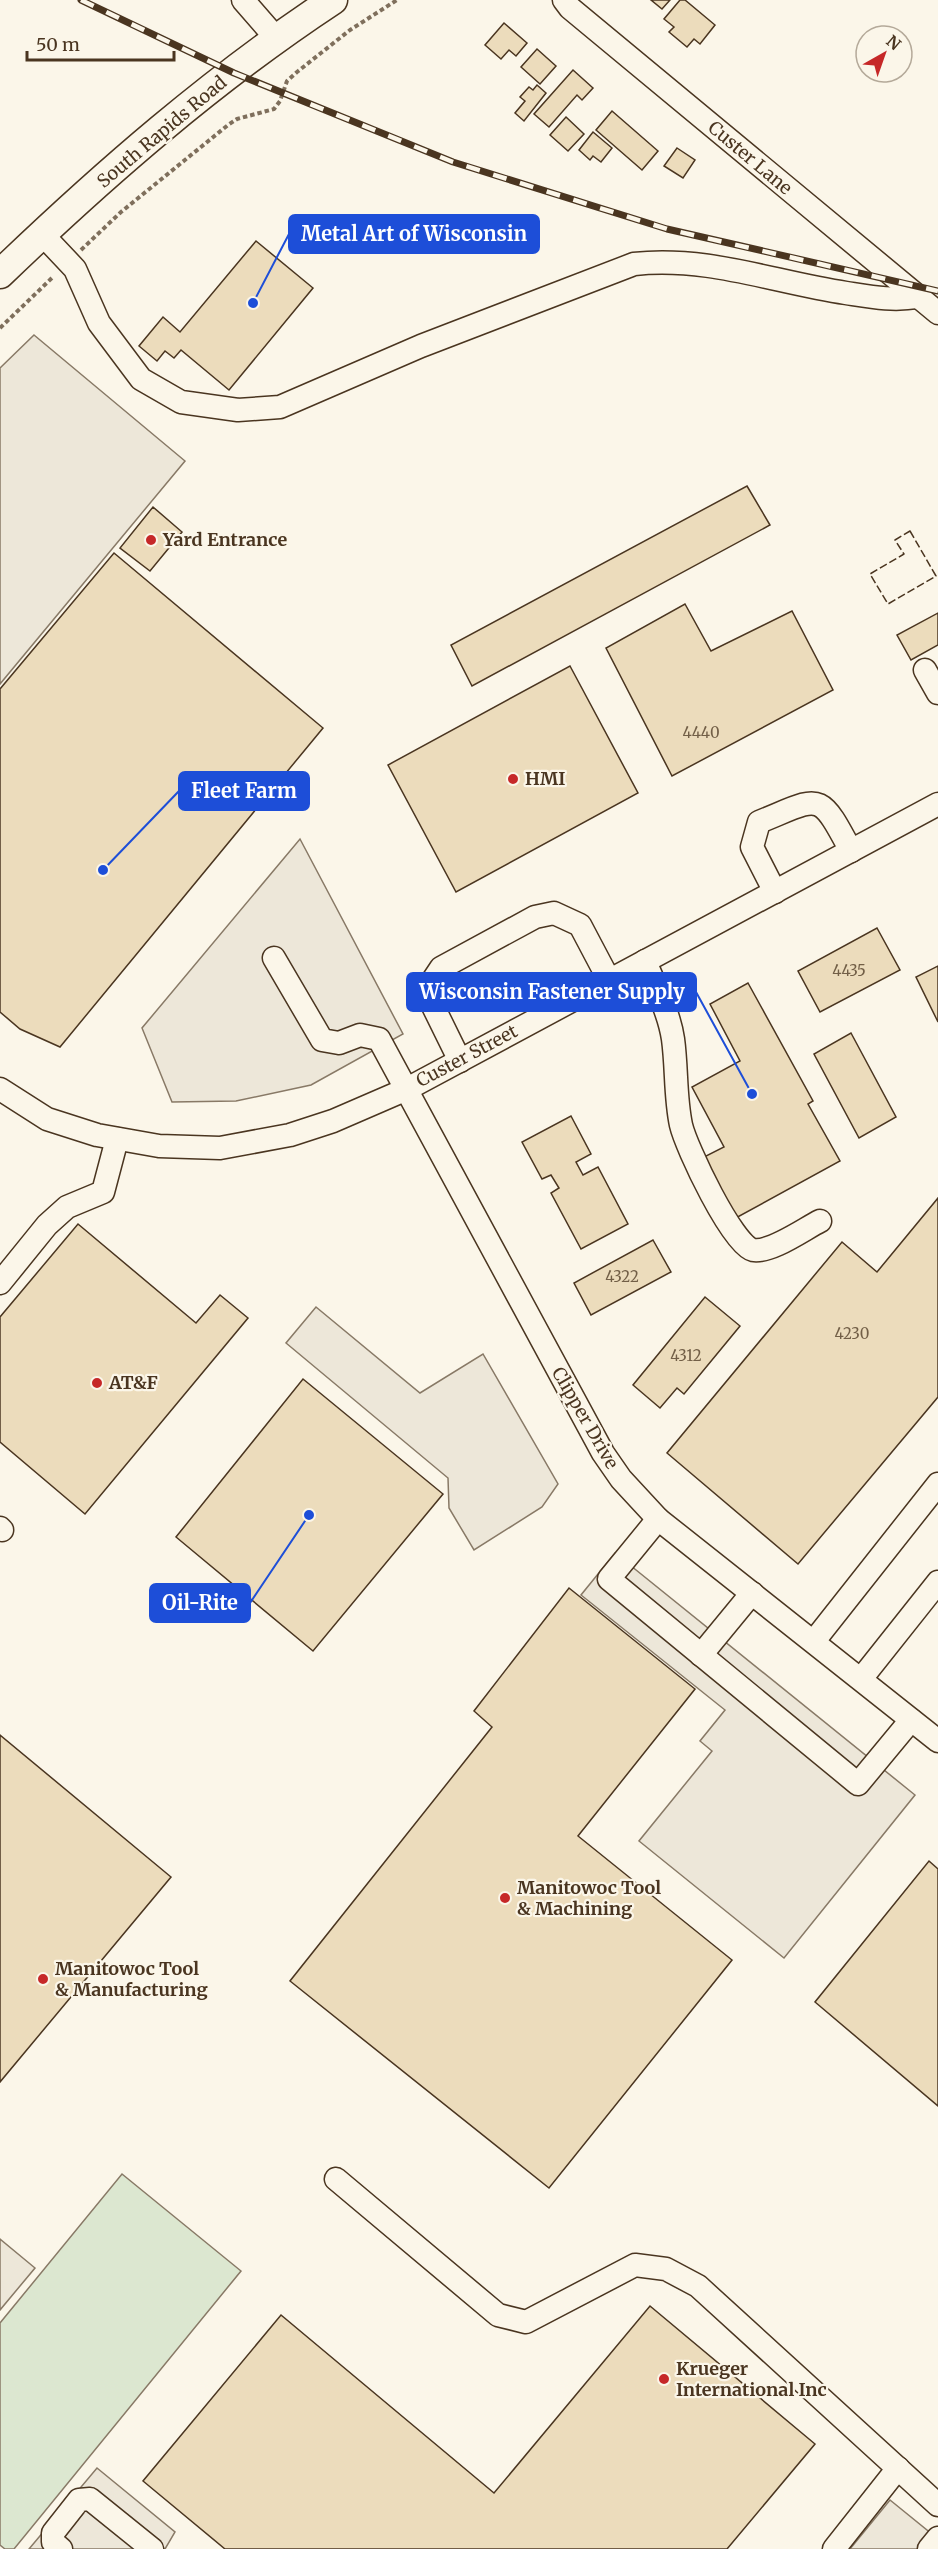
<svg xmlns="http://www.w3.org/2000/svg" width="938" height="2549" font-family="Merriweather,serif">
  <rect width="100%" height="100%" fill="#fbf6e9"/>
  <polygon fill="#dce7d0" stroke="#887966" stroke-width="1.5" points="122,2174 241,2271 14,2549 5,2549 0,2545 0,2323"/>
  <g fill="#ede7d9" stroke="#887966" stroke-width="1.5">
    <polygon points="34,335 185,461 0,684 0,368"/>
    <polygon points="300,839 403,1034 311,1085 236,1101 172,1102 142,1028"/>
    <polygon points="316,1307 420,1393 483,1354 558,1484 542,1507 474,1550 449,1508 448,1478 286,1343"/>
    <polygon points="615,1553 915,1795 784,1958 639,1841 712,1751 700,1741 725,1710 581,1595"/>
    <polygon points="0,2239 35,2268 0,2310"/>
    <polygon points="97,2468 175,2532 165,2549 29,2549"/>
    <polygon points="890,2500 938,2539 938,2549 850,2549"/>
  </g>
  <g fill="#ecdcbc" stroke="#4a3520" stroke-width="1.5">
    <polygon points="651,0 670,0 662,9"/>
    <polygon points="680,0 685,0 715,25 700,44 694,39 687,47 669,32 674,27 664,19"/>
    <polygon points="504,23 527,43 516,56 509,50 501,59 485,45"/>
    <polygon points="537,49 556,66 540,84 521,67"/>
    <polygon points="573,70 593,88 582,100 577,95 549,127 534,114"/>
    <polygon points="537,85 546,93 524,121 515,113 525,101 520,97 529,87 533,90"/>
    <polygon points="612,111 658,151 642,170 596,130"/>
    <polygon points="566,117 584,134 568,151 550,135"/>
    <polygon points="593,132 612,148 601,162 593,156 590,160 579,150"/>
    <polygon points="677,148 695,160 683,178 664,166"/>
    <polygon points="256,241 313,288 229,390 181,350 174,358 165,351 157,361 139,346 163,317 180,332"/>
    <polygon points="747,486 770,525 472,686 451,645"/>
    <polygon points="153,507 182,532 150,571 120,548"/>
    <polygon points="114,553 323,728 60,1047 20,1029 0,1012 0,689"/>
    <polygon points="685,604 711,651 792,611 833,690 672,776 606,648"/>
    <polygon points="938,613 938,645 911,660 897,635"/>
    <polygon points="570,666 638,793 456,892 388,765"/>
    <polygon points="877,928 900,970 820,1012 798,971"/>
    <polygon points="938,966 938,1022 916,977"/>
    <polygon points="748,983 813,1101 808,1104 840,1161 734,1219 702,1158 724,1147 692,1087 740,1061 710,1004"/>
    <polygon points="851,1033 896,1117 859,1138 814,1054"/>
    <polygon points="571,1116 591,1154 576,1162 583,1175 598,1167 628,1224 581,1249 551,1193 559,1188 551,1175 542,1179 522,1142"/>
    <polygon points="938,1198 938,1397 798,1564 667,1453 842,1242 877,1272"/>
    <polygon points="78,1224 196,1323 220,1295 248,1318 85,1514 0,1442 0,1317"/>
    <polygon points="653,1240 671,1272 591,1315 574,1283"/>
    <polygon points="705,1297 740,1326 684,1394 677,1388 660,1408 633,1385"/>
    <polygon points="303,1379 443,1494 313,1651 176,1537"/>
    <polygon points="569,1588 695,1689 578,1836 732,1960 549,2188 290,1981 492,1727 474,1711"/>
    <polygon points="0,1735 171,1877 0,2082"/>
    <polygon points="929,1861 938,1869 938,2106 815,2002"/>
    <polygon points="650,2306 815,2444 727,2549 225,2549 143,2481 281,2315 494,2493"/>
  </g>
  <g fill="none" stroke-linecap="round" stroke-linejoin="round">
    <defs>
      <g id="minor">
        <polyline points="243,0 276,38"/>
        <polyline points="564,0 570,8 938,313"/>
        <path d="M 42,234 L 75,269 L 99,323 L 141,379 L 181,402 L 238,410 L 280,407 L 421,346 L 634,264 C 708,256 773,282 846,293 C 872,297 892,301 918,297"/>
        <polyline points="925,670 938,693"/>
        <path d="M 775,892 L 752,847 L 759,822 C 821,797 818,789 851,851"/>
        <polyline points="274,958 322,1040 339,1043 360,1035 379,1039 603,1453 621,1479 658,1519 938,1741"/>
        <path d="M 645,961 C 655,986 669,1012 673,1039 C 677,1068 675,1097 681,1125 C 686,1147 733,1246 753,1250 C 771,1253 804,1229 820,1221"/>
        <polyline points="460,1061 430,1000 431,983 441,968 535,917 554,913 580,925 609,980"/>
        <polyline points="0,1089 47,1119 97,1135 159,1146 220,1148 290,1135 333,1121 407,1089 938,804"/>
        <polyline points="0,1283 47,1225 67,1207 103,1192 117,1139"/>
        <polyline points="658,1519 609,1579 858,1784 911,1720"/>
        <polyline points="0,1528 2,1530"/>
        <polyline points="814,1641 938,1484"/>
        <polyline points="701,1655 752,1593"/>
        <polyline points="861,1679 938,1582"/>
        <polyline points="336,2179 498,2315 526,2322 635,2265 666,2269 698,2286 938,2505"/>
        <polyline points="61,2549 53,2542 53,2533 79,2500 90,2499 152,2549"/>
        <polyline points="834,2549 898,2468"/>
        <polyline points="929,2549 938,2538"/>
      </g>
      <path id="major" d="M 0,274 C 103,175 213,79 333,0"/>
    </defs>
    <use href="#minor" stroke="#4a3520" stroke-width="25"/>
    <use href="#major" stroke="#4a3520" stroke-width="31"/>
    <g stroke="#7f6f5c" stroke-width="4" stroke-dasharray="4.5 3" stroke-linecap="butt">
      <polyline points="81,250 121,212 228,125 237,119 274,109 280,101 287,81 297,72 350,30 397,0"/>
      <polyline points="0,328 54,276"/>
    </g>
    <use href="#minor" stroke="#fbf6e9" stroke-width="22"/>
    <use href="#major" stroke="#fbf6e9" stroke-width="28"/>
    <defs>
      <polyline id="rail" points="81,0 234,73 453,162 667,229 938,291"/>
    </defs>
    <use href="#rail" stroke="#4a3520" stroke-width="7"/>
    <use href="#rail" stroke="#fbf6e9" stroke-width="4.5" stroke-dasharray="14" stroke-linecap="butt"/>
    <polygon stroke="#4a3520" stroke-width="1.5" stroke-dasharray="8 3" stroke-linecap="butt" points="910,531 936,576 888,604 870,574 904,554 895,540"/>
  </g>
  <g fill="#c62828" stroke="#fbf6e9" stroke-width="2">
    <circle cx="151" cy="540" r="6"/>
    <circle cx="513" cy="779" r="6"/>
    <circle cx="97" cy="1383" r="6"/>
    <circle cx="505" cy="1898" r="6"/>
    <circle cx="43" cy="1979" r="6"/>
    <circle cx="664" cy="2379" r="6"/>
  </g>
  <g text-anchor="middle" stroke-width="4.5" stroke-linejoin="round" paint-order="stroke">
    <g font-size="15" fill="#725f47">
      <text x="701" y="738">4440</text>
      <text x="849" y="976">4435</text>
      <text x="622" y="1282">4322</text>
      <text x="852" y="1339">4230</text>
      <text x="686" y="1361">4312</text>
    </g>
    <g font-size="18" fill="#4a3520" stroke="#fbf6e9">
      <text transform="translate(162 132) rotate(-40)" y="6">South Rapids Road</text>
      <text transform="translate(750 158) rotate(40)" y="6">Custer Lane</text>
      <text transform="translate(467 1056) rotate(-28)" y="6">Custer Street</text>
      <text transform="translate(585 1418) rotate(60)" y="6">Clipper Drive</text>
    </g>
    <g font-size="18" font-weight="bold" fill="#4a3520" stroke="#fbf6e9" text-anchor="start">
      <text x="163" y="546">Yard Entrance</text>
      <text x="525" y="785">HMI</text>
      <text x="109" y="1389">AT&amp;F</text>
      <text x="517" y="1894">Manitowoc Tool<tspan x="517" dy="21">&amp; Machining</tspan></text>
      <text x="55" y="1975">Manitowoc Tool<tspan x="55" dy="21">&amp; Manufacturing</tspan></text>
      <text x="676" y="2375">Krueger<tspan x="676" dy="21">International Inc</tspan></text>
    </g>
  </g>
  <path fill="none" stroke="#1d4ed8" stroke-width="2" d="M253 303L289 234M103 870L179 791M752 1094L696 992M309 1515L250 1603"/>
  <g fill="#1d4ed8" stroke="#fbf6e9" stroke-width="2">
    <circle cx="253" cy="303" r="6"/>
    <circle cx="103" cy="870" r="6"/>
    <circle cx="752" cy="1094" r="6"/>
    <circle cx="309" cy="1515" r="6"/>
  </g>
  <g fill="#1d4ed8" stroke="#1d4ed8" stroke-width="2">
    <rect x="289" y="215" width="250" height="38" rx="6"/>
    <rect x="179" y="772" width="130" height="38" rx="6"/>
    <rect x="407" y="973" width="289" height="38" rx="6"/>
    <rect x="150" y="1584" width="100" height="38" rx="6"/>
  </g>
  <g font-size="20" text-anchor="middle" font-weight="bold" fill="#fff">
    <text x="414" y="241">Metal Art of Wisconsin</text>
    <text x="244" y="798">Fleet Farm</text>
    <text x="552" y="999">Wisconsin Fastener Supply</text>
    <text x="200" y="1610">Oil-Rite</text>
  </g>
  <g transform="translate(884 54) rotate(40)"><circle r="28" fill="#fbf6e9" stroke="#b4a999" stroke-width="1.5"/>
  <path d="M0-4.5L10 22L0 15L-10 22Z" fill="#c62828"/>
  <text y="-9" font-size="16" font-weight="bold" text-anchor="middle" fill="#4a3520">N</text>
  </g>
  <path d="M27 51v9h147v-9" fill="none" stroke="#4a3520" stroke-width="3"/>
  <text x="36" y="51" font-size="18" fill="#4a3520" stroke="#fbf6e9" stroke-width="4.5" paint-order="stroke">50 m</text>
</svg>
